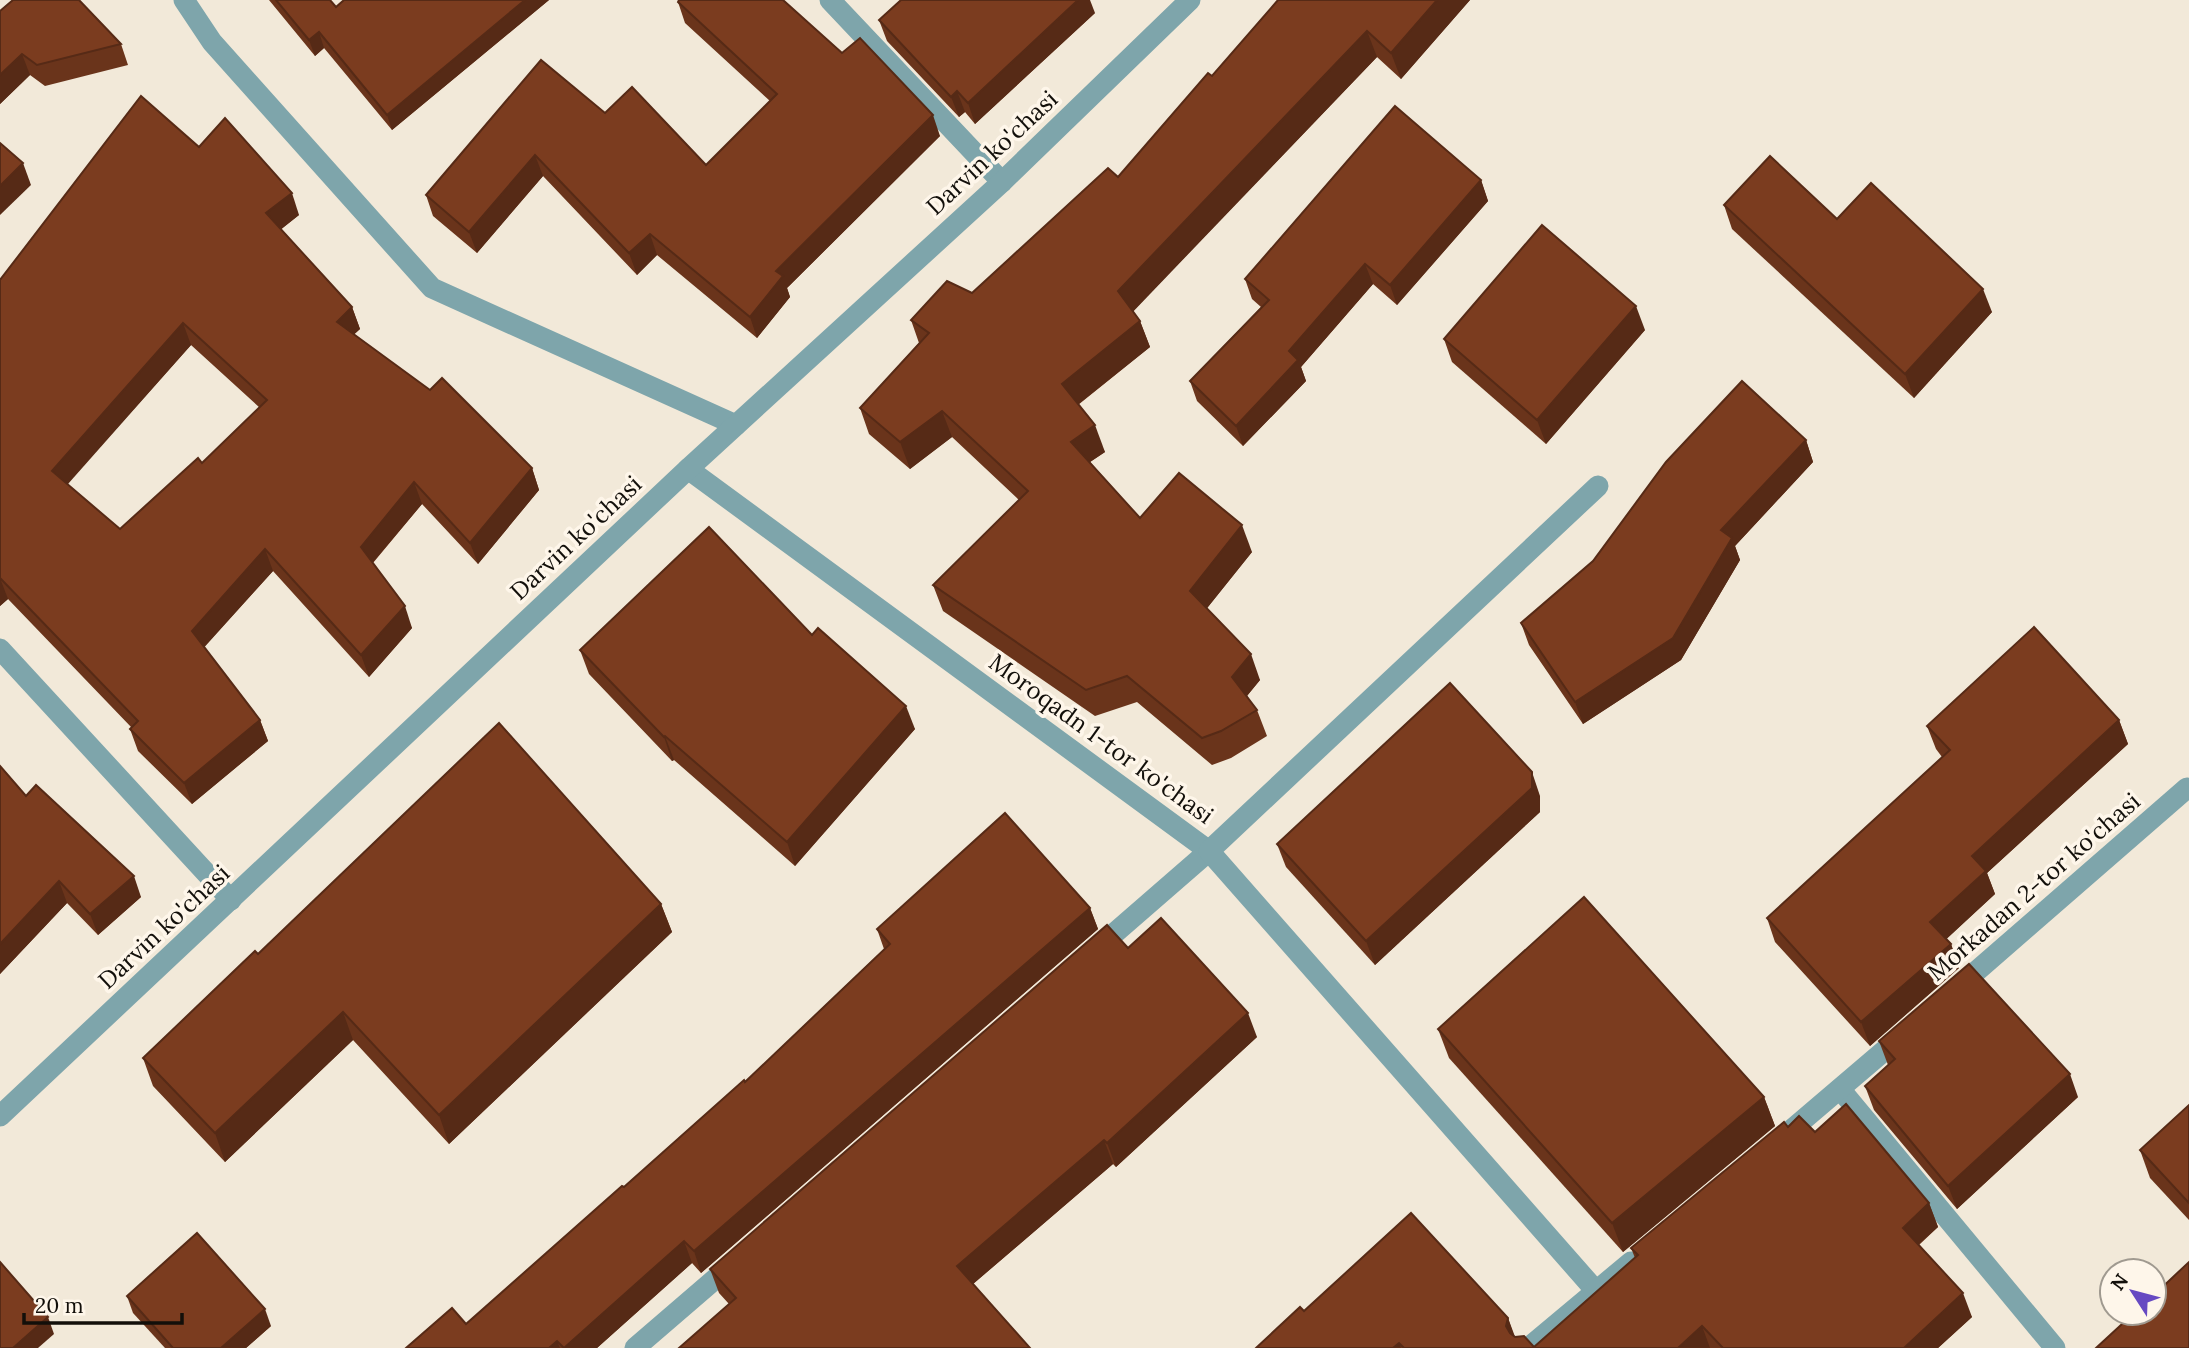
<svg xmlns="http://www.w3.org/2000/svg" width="2189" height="1348" font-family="Lora,serif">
  <rect width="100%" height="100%" fill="#f2e9d9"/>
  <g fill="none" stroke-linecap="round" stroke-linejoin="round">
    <g stroke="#7ea5ab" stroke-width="21">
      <polyline points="184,0 212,42 432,288 736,425"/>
      <polyline points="830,0 1002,182"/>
      <polyline points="688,469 1209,851 1094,951"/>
      <polyline points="0,649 231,900"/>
      <polyline points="1956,989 2187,788 2189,790"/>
      <polyline points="1840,1089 2055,1348"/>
      <polyline points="0,1116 688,469 1002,182 1190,0"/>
      <polyline points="1783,1137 1905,1033"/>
      <polyline points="1596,1291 1209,851 1598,486"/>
      <polyline points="635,1348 736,1261"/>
      <polyline points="1528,1348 1631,1262"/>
    </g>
  </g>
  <g fill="#6a341b" fill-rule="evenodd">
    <polygon points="269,0 330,0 336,7 344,0 549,0 392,130 324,48 315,56"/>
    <polygon points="1278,0 1470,0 1401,79 1377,57 1133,311 1140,321 1150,347 1078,405 1105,452 1090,462 1140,518 1252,552 1207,608 1260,680 1247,696 1257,710 1267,736 1231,758 1212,765 1137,702 1095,716 943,611 933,585 1019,500 952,437 910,469 869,434 860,408 919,343 911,320 972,293 1118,177 1212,76"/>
    <polygon points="678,2 842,53 940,136 787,288 790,297 757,338 657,255 637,275 543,176 477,253 433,216 426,195 605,113 706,165 770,101 685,23"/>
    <polygon points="0,11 121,44 128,65 45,86 30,75 0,104"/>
    <polygon points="1095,13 975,124 965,112 959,117 887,41 879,20"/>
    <path d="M 199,147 L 299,215 L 281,229 L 352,307 L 360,329 L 354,334 L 532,468 L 539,490 L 478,564 L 422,504 L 373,563 L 412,628 L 369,677 L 273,571 L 204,647 L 260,720 L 268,741 L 192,804 L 138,751 L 130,729 L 132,728 L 8,599 L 0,606 L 0,280 ZM 191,345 L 260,408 L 202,463 L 120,529 L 67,484 Z"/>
    <polygon points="1481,180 1488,201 1397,305 1373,284 1301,367 1306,381 1243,446 1197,401 1190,381 1261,307 1252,299 1245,279"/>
    <polygon points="1724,205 1837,219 1992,312 1914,398 1732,229"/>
    <polygon points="1645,330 1546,444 1452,362 1444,339"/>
    <polygon points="1806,440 1813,462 1735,546 1740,560 1681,660 1583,724 1529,645 1521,623"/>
    <polygon points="812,635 915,729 795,866 674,760 672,761 589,674 580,650"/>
    <polygon points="2119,720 2128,744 1987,873 1995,894 1946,939 1951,944 1959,968 1870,1046 1775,942 1767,918 1942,757 1936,749 1927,726"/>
    <polygon points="0,766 26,796 141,897 98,935 67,903 0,974"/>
    <polygon points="1540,796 1540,812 1375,965 1286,867 1277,844"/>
    <polygon points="661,904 672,932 449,1144 353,1040 225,1162 153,1086 143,1058 258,954"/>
    <polygon points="1090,908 1098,929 701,1273 692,1263 597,1348 406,1348 466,1324 745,1082 884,949 877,929"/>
    <polygon points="1128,948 1257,1037 1116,1167 1113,1164 973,1284 729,1304 719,1293 710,1269"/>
    <polygon points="1438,1029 1764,1097 1775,1126 1623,1252 1449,1058"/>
    <polygon points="1879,1041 2078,1097 1957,1209 1874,1110 1865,1086 1888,1065"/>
    <polygon points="2189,1105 2189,1220 2150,1178 2140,1150"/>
    <polygon points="1788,1127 1815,1132 1929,1203 1938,1227 1919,1245 1972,1317 1938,1348 1256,1348 1304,1311 1508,1318 1514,1336 1534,1347 1635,1258 1631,1248"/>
    <polygon points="127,1296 271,1326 246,1348 165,1348 133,1313"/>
  </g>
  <g fill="#562a16">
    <polygon points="525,0 549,0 392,130 387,115"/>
    <polygon points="1078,0 1090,0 1095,13 975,124 968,103"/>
    <polygon points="1437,0 1470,0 1401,79 1391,53"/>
    <polygon points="1367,31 1377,57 1128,317 1118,291"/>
    <polygon points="319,32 324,48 315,56 309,40"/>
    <polygon points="22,54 30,75 0,104 0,75"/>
    <polygon points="957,91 965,112 959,117 951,97"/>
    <polygon points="933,115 940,136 787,288 790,297 757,338 750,317 776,271"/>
    <polygon points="535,155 543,176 477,253 469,232"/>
    <polygon points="23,163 31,185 0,215 0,186"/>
    <polygon points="1481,180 1488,201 1397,305 1390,285"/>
    <polygon points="292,193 299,215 274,235 266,213"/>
    <polygon points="650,234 657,255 637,275 629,253"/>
    <polygon points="1365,264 1373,284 1301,367 1306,381 1243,446 1236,426 1289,351"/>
    <polygon points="1983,289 1992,312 1914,398 1905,374"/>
    <polygon points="1636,306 1645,330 1546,444 1537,420"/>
    <polygon points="352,307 360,329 345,343 337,322"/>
    <polygon points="1140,321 1150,347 1071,410 1062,384"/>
    <polygon points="183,323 191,345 60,493 52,471"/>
    <polygon points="942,411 952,437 910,469 900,442"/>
    <polygon points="1095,425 1105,452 1081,468 1071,442"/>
    <polygon points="1806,440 1813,462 1735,546 1740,560 1681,660 1583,724 1575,702 1721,530"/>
    <polygon points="532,468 539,490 478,564 470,543"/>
    <polygon points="414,482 422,504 368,568 361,547"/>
    <polygon points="1242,525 1252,552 1200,617 1190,591"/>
    <polygon points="265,549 273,571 200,652 192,631"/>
    <polygon points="0,578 8,599 0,606"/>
    <polygon points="405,606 412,628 369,677 361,655"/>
    <polygon points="1251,654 1260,680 1241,703 1232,677"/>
    <polygon points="906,706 915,729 795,866 787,842"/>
    <polygon points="260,720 268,741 192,804 184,783"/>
    <polygon points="2119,720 2128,744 1987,873 1995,894 1939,946 1930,922 1972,856"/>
    <polygon points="665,736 674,760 672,761 664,737"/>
    <polygon points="1532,772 1540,796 1540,812 1375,965 1366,941"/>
    <polygon points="134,876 141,897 98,935 90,914"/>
    <polygon points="59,881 67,903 0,974 0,944"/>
    <polygon points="661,904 672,932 449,1144 439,1115"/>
    <polygon points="1090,908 1098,929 701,1273 694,1251"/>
    <polygon points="1951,944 1959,968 1870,1046 1861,1022"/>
    <polygon points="343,1012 353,1040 225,1162 215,1133"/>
    <polygon points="1248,1013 1257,1037 1116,1167 1107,1143"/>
    <polygon points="2070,1074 2078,1097 1957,1209 1948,1186"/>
    <polygon points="1764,1097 1775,1126 1623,1252 1612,1223"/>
    <polygon points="1104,1140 1113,1164 966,1290 957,1266"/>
    <polygon points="1929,1203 1938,1227 1911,1251 1903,1228"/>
    <polygon points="684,1241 692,1263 597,1348 564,1348"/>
    <polygon points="1963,1293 1972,1317 1938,1348 1904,1348"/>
    <polygon points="265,1309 271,1326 246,1348 221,1348"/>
    <polygon points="48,1317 54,1334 38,1348 13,1348"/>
    <polygon points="1508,1318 1517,1342 1515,1348 1506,1326"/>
    <polygon points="1702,1326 1710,1348 1678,1348"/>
    <polygon points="557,1341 560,1348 549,1348"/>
    <polygon points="1399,1343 1401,1348 1393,1348"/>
  </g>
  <g fill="#7b3c1f" stroke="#562a16" stroke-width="2" fill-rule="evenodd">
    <polygon points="13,0 79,0 121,44 37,65 22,54 0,75 0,11"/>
    <polygon points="276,0 330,0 336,7 344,0 525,0 387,115 319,32 309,40"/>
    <polygon points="679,0 783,0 842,53 860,38 933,115 776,271 783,276 750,317 650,234 629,253 535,155 469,232 426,195 541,60 605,113 632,87 706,165 777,94 678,2"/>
    <polygon points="901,0 1078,0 968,103 957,91 951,97 879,20"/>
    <polygon points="1278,0 1437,0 1391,53 1367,31 1118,291 1140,321 1062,384 1095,425 1071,442 1140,518 1179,473 1242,525 1190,591 1251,654 1232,677 1257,710 1221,731 1202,738 1127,676 1086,690 933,585 1028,491 942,411 900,442 860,408 929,333 911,320 947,281 972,293 1108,168 1118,177 1208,73 1212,76"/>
    <path d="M 141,96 L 199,147 L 225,118 L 292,193 L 266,213 L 352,307 L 337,322 L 430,390 L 442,378 L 532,468 L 470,543 L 414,482 L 361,547 L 405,606 L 361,655 L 265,549 L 192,631 L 260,720 L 184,783 L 130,729 L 138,721 L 0,578 L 0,280 ZM 183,323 L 267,400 L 202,463 L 198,458 L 120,529 L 52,471 Z"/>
    <polygon points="1395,106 1481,180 1390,285 1365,264 1289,351 1298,360 1236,426 1190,381 1269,300 1245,279"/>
    <polygon points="0,143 23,163 0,186"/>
    <polygon points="1770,156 1837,219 1871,183 1983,289 1905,374 1724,205"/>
    <polygon points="1542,225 1636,306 1537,420 1444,339"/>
    <polygon points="1742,381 1806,440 1721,530 1732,538 1673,638 1575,702 1521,623 1593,561 1666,462"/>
    <polygon points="709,527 812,635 818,628 906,706 787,842 665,736 664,737 580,650"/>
    <polygon points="2034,627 2119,720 1972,856 1986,871 1930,922 1951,944 1861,1022 1767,918 1950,750 1927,726"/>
    <polygon points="1450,683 1532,772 1532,788 1366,941 1277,844"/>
    <polygon points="499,723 661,904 439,1115 343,1012 215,1133 143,1058 255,951 258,954"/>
    <polygon points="0,766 26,796 36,785 134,876 90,914 59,881 0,944"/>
    <polygon points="1005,813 1090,908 694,1251 684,1241 564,1348 557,1341 549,1348 406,1348 452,1308 466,1324 622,1186 624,1187 744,1080 745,1082 890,944 877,929"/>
    <polygon points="1584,897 1764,1097 1612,1223 1438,1029"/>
    <polygon points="1161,918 1248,1013 1107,1143 1104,1140 957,1266 1030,1348 679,1348 736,1298 710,1269 1107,925 1128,948"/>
    <polygon points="1969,964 2070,1074 1948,1186 1865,1086 1895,1059 1879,1041"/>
    <polygon points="1846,1104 1929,1203 1903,1228 1963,1293 1904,1348 1723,1348 1702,1326 1678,1348 1404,1348 1399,1343 1393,1348 1256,1348 1300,1307 1304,1311 1411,1213 1508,1318 1506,1326 1510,1333 1515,1337 1524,1336 1534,1347 1638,1255 1631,1248 1784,1122 1788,1127 1799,1116 1815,1132"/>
    <polygon points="2189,1105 2189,1203 2140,1150"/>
    <polygon points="197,1233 265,1309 221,1348 173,1348 127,1296"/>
    <polygon points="0,1262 48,1317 13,1348 0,1348"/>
    <polygon points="2189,1262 2189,1348 2096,1348 2134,1313 2154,1313 2154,1295"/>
  </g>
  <g text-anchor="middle" stroke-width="7" stroke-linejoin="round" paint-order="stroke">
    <g font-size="24" fill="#120f0a" stroke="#fef6ea">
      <text transform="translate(992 153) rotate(-43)" y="8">Darvin ko'chasi</text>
      <text transform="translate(576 538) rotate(-43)" y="8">Darvin ko'chasi</text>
      <text transform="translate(1101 739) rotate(36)" y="8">Morоqadn 1-tor ko'chasi</text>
      <text transform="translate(2034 887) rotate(-41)" y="8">Morkadan 2-tor ko'chasi</text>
      <text transform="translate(164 927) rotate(-43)" y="8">Darvin ko'chasi</text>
    </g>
  </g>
  <g transform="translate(2133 1292) rotate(306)"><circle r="33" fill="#fef6ea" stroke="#a09a90" stroke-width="2"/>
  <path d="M0-5L12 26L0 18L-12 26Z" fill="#6649c2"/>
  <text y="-10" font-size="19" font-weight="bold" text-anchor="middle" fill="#120f0a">N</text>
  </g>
  <path d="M24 1313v10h158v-10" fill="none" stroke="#120f0a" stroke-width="3.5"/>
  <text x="35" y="1313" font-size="21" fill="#120f0a" stroke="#fef6ea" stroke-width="5" paint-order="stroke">20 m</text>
</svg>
